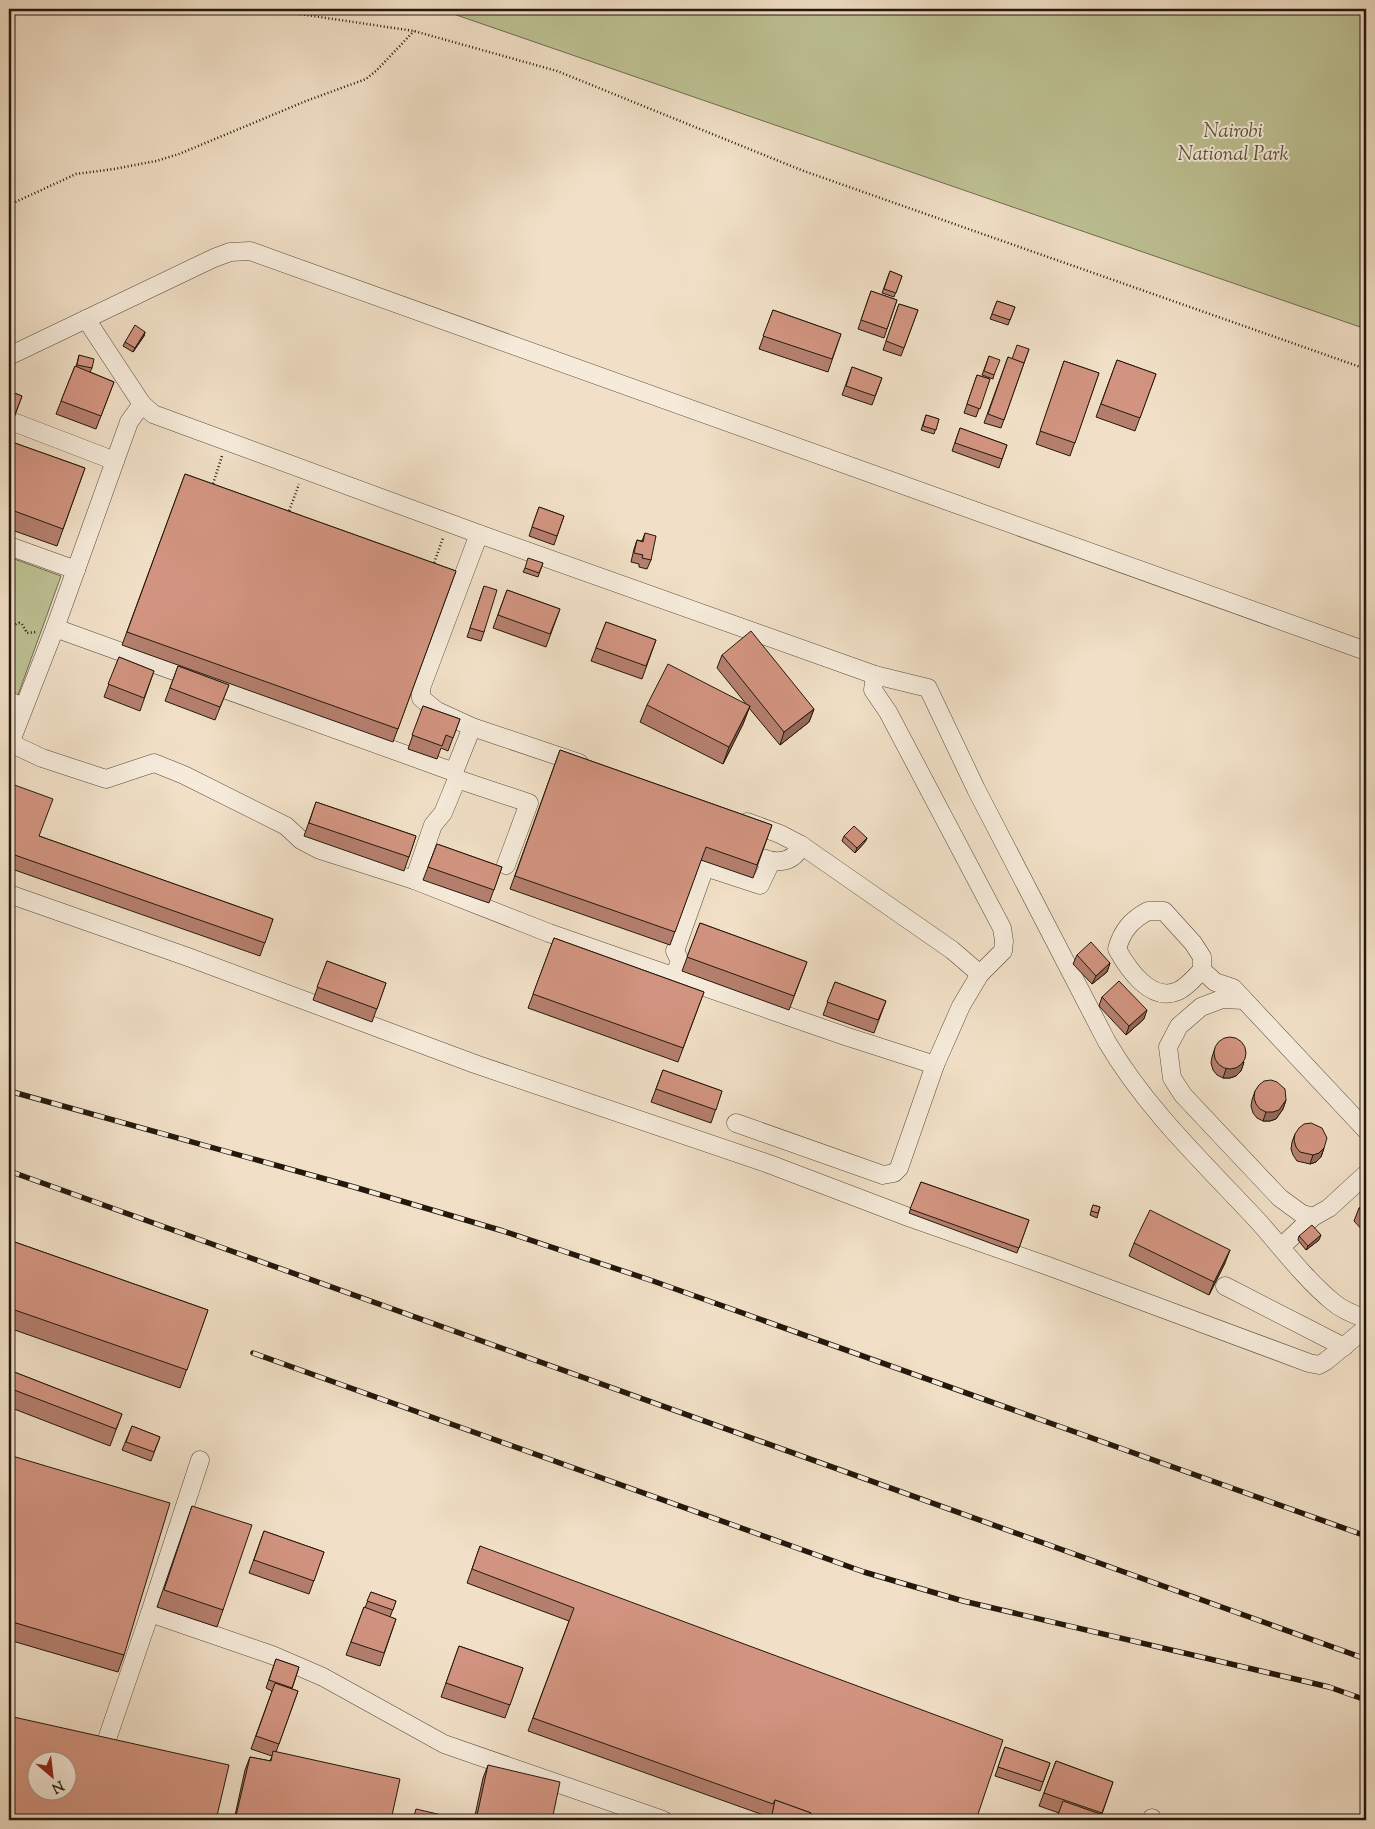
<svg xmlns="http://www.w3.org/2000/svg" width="1375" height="1829" font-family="'Sorts Mill Goudy',serif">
  <rect width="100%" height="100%" fill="#f1e0c7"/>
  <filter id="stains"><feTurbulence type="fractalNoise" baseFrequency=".004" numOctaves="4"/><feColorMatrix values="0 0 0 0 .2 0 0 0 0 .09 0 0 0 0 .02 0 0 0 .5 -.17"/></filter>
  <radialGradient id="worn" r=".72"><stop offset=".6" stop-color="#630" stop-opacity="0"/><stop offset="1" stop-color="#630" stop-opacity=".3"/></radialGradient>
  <g fill="#bdc193" stroke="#706c50">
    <polygon points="439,9 1366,9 1366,329"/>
    <polygon points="9,557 61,576 18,695 9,692"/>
  </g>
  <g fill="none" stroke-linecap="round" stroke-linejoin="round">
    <defs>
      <g id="minor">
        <polyline points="9,356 214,258 230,252 250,251 1366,651"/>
        <path d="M 142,404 L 153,414 L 479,534 L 875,675 L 928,688 L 976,789 L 1107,1042 C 1147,1110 1205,1164 1258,1221 C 1282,1248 1305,1279 1333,1302 C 1342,1310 1355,1315 1366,1319"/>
        <polyline points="16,423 115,461"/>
        <polyline points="479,534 421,688 421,698 437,711 472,727 579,763"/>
        <polyline points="9,546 76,570"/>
        <polyline points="55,628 454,772"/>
        <polyline points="9,701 23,707"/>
        <polyline points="10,743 42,758 106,779 154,763 184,775 286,826 301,840 320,850 414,880 549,933 845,1036 935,1065"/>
        <polyline points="9,746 55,628 129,422 142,404 86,319"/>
        <polyline points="457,779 529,803 506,865"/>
        <polyline points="747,822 780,834 801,845 952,950 980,974"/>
        <path d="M 762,858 C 778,864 794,863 801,845"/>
        <polyline points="414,880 433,825 443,813 457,779 454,772 472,727"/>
        <polyline points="9,894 188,957 475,1064 769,1164 911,1218 1048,1266 1309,1363 1319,1365 1326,1361 1366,1328"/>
        <path d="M 1148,911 L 1164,911 L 1193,943 L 1202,957 L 1202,970 C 1195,977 1187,987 1178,991 C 1151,1003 1128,969 1117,949 C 1122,931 1131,920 1148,911 Z"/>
        <polyline points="1202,970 1215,982 1233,988 1366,1130"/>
        <polyline points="674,977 680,961 675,951 705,867 760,885 771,862"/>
        <polyline points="1244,1000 1222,999 1201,1007 1179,1026 1168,1047 1172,1078 1183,1095 1280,1198 1302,1214 1313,1217"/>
        <polyline points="736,1123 883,1175 894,1173 899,1168 935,1065 961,1006 980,974 1003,951 1004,941 1002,928 888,712 873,690 875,675"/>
        <polyline points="1281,1247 1313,1217 1329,1208 1366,1174"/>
        <polyline points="1225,1286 1344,1347"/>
        <polyline points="150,1613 200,1460"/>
        <polyline points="104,1748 150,1613 272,1655 323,1677 444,1744 663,1820"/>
        <polyline points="1152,1820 1152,1818"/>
      </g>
    </defs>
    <use href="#minor" stroke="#574a3b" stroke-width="19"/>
    <g stroke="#24180c" stroke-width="2.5" stroke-dasharray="1 2.5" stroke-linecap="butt">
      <polyline points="266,9 414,31 557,71 801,170 1366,369"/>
      <polyline points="9,205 76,174 114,169 156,161 179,154 306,101 366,79 377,70 414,31"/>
      <polyline points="212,487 222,456"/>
      <polyline points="288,514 299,484"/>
      <polyline points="433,566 443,538"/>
      <polyline points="9,627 19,623 22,624 27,633 36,632"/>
    </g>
    <use href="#minor" stroke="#f6ebdb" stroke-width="18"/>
    <defs>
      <g id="rail">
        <polyline points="9,1091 354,1187 503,1231 653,1281 1366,1536"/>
        <polyline points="9,1171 1366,1659"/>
        <polyline points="253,1353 864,1572 963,1601 1329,1687 1366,1700"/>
      </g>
    </defs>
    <use href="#rail" stroke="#24180c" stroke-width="5.5"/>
    <use href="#rail" stroke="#f6ebdb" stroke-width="4" stroke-dasharray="11" stroke-linecap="butt"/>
  </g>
  <g fill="#b57f6e" stroke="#24180c">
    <polygon points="890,271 902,276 894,297 882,293"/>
    <polygon points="871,291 897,300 884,338 858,329"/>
    <polygon points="997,301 1015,307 1008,325 990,319"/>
    <polygon points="899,304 918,310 901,356 883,350"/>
    <polygon points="773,310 841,334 828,372 759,349"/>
    <polygon points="145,332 144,336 133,352 123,346 125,342"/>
    <polygon points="1029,349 1001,428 984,423 1008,357 1012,359"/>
    <polygon points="79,355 92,368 90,372 114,382 96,429 56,414 75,366 76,367"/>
    <polygon points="989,356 994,375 993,379 982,375"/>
    <polygon points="1117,360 1156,374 1135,431 1096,417"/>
    <polygon points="1064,361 1099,373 1070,456 1036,444"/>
    <polygon points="852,367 882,378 872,405 842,395"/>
    <polygon points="977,375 990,379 976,417 964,413"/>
    <polygon points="9,391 22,396 11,426 9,425"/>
    <polygon points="926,415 939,419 934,434 921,430"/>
    <polygon points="960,428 1007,445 999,468 952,451"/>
    <polygon points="9,441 85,468 57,546 9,529"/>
    <polygon points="185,474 456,571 393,742 122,645"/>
    <polygon points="539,507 564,516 554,545 529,536"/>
    <polygon points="645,533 651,560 647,569 639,567 639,564 631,562 634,549 637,540 642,541"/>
    <polygon points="543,563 538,577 523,572 525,568"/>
    <polygon points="484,586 484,632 481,641 467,637"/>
    <polygon points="507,590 560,609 546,647 493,628"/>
    <polygon points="606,622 656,640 642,679 591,661"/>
    <polygon points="722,655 814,709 809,722 780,745 749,708 743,724 723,764 640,722 647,705 747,705 717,668"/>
    <polygon points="119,657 154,671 140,711 104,697"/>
    <polygon points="178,666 229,685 215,720 165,701"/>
    <polygon points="423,706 460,719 448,751 441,748 437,759 408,749"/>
    <polygon points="560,750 772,825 753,878 701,860 670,945 510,889"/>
    <polygon points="9,783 39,836 273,919 260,956 9,868"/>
    <polygon points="316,802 416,836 404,871 304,836"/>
    <polygon points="844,836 867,838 865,842 855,853 842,841"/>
    <polygon points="437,844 502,867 489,903 423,880"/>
    <polygon points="700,923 807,962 789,1010 682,971"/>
    <polygon points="554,938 704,992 678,1062 528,1008"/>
    <polygon points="1077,955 1110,963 1107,972 1092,984 1073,964"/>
    <polygon points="327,961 386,983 372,1022 313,1000"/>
    <polygon points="835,982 886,1001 874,1033 823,1015"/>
    <polygon points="1102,997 1144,1019 1126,1035 1099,1006"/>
    <polygon points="1215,1048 1244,1062 1241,1071 1236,1076 1230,1078 1223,1078 1217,1075 1213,1070 1211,1063 1212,1057"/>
    <polygon points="663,1070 722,1091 711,1123 651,1102"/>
    <polygon points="1255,1091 1286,1100 1283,1109 1276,1119 1270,1121 1263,1121 1257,1118 1253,1113 1251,1106 1252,1100"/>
    <polygon points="1295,1134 1324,1148 1321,1157 1316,1162 1310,1164 1297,1161 1293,1155 1291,1149 1292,1142"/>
    <polygon points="921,1182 1029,1220 1017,1253 909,1213"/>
    <polygon points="1366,1201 1366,1234 1354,1221 1359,1208"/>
    <polygon points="1093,1205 1100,1207 1097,1218 1090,1215"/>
    <polygon points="1299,1236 1319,1240 1306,1250 1298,1240"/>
    <polygon points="9,1240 208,1310 180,1388 9,1328"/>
    <polygon points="1134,1243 1225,1263 1209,1295 1129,1256"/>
    <polygon points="9,1370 122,1414 110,1446 9,1407"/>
    <polygon points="132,1426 160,1437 151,1461 122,1450"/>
    <polygon points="9,1455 124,1655 118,1672 9,1640"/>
    <polygon points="192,1506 223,1610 217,1627 157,1607"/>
    <polygon points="264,1531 324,1552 309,1594 249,1573"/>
    <polygon points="480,1546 976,1820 768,1820 769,1817 528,1731 569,1621 467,1583"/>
    <polygon points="371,1592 396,1601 390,1617 396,1619 380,1666 346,1655 364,1607 365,1608"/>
    <polygon points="459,1646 523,1668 505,1718 441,1697"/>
    <polygon points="276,1659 299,1667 292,1689 298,1691 276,1752 391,1820 234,1820 245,1770 250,1757 270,1761 272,1756 251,1749 272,1691 266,1688"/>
    <polygon points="1005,1747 1050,1763 1040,1791 995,1776"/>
    <polygon points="1056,1761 1113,1782 1102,1814 1059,1813 1039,1806"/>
    <polygon points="488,1765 552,1820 474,1820 483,1778"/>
  </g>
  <g fill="#93685a" stroke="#24180c">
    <polygon points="145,332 144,336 133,352 135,348"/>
    <polygon points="750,706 743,724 723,764 729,747"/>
    <polygon points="814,709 809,722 780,745 784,732"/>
    <polygon points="867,838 865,842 855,853 857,848"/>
    <polygon points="1110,963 1107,972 1092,984 1096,976"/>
    <polygon points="1147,1010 1144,1019 1126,1035 1129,1026"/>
    <polygon points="1244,1062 1241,1071 1236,1076 1230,1078 1223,1078 1226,1069"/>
    <polygon points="1286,1100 1283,1109 1276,1119 1270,1121 1263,1121 1266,1112"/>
    <polygon points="1324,1148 1321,1157 1316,1162 1310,1164 1313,1155"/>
    <polygon points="1321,1235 1319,1240 1306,1250 1308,1246"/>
    <polygon points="1230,1250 1225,1263 1209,1295 1214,1282"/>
  </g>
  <g fill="#d29480" stroke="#24180c" fill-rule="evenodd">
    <polygon points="890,271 902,276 896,293 884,289"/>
    <polygon points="871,291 897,300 887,329 861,320"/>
    <polygon points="997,301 1015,307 1010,320 992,314"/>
    <polygon points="899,304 918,310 904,348 886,341"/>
    <polygon points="773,310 841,334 832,359 763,336"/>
    <polygon points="135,325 145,332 135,348 125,342"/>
    <polygon points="1017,345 1029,349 1024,363 1012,359"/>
    <polygon points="79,355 94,359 92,368 77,365"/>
    <polygon points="989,356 1000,360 994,375 984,371"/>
    <polygon points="1008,357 1024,363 1004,420 988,414"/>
    <polygon points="1117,360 1156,374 1140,418 1101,404"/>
    <polygon points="1064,361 1099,373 1075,443 1040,431"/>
    <polygon points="75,366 114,382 101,416 61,401"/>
    <polygon points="852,367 882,378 875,396 846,386"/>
    <polygon points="977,375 990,379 980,409 967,404"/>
    <polygon points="9,391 22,396 14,417 9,415"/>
    <polygon points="926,415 939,419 936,430 923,426"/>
    <polygon points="960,428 1007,445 1002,459 955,443"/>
    <polygon points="9,441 85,468 63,529 9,509"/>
    <polygon points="185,474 456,571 398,729 127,632"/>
    <polygon points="539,507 564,516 557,536 532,527"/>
    <polygon points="645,533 656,536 651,560 642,558 643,555 634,553 637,540 643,542"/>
    <polygon points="528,558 543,563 539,573 525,568"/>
    <polygon points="484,586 497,590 484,632 470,628"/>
    <polygon points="507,590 560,609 550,634 498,615"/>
    <polygon points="606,622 656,640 646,666 596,648"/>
    <polygon points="751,631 814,709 784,732 722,655"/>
    <polygon points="119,657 154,671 144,698 108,684"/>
    <polygon points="668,664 750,706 729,747 647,705"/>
    <polygon points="178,666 229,685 220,707 170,688"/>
    <polygon points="423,706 460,719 453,738 446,735 442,746 412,735"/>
    <polygon points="560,750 772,825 757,865 706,847 675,932 515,876"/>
    <polygon points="9,783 53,799 39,836 273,919 265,943 9,853"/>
    <polygon points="316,802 416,836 409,857 309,823"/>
    <polygon points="854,826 867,838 857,848 844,836"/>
    <polygon points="437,844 502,867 494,890 428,867"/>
    <polygon points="700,923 807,962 794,996 687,957"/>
    <polygon points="554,938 704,992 683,1048 533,994"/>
    <polygon points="1091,942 1110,963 1096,976 1077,955"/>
    <polygon points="327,961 386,983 377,1009 317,987"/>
    <polygon points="1119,981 1147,1010 1129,1026 1102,997"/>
    <polygon points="835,982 886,1001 878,1020 827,1002"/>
    <circle cx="1230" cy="1053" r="16"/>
    <polygon points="663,1070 722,1091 716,1110 656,1089"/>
    <polygon points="1271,1080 1277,1082 1285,1089 1286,1100 1279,1110 1273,1112 1266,1112 1260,1109 1256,1104 1254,1098 1255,1091 1259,1085 1264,1081"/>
    <polygon points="1311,1123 1322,1128 1327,1138 1324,1148 1319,1153 1313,1155 1300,1152 1296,1147 1294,1140 1295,1134 1299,1128 1304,1124"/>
    <polygon points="921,1182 1029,1220 1019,1248 910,1209"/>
    <polygon points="1366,1201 1366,1216 1359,1208"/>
    <polygon points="1093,1205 1100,1207 1098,1213 1091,1211"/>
    <polygon points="1150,1210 1230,1250 1214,1282 1134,1243"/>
    <polygon points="1312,1225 1321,1235 1308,1246 1299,1236"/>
    <polygon points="9,1240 208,1310 187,1370 9,1308"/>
    <polygon points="9,1370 122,1414 116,1429 9,1388"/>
    <polygon points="132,1426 160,1437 154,1452 126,1442"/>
    <polygon points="9,1455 170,1503 124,1655 9,1621"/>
    <polygon points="192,1506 252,1525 223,1610 164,1590"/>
    <polygon points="264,1531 324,1552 314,1581 254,1560"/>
    <polygon points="480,1546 1003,1740 976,1820 818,1820 810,1817 811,1813 775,1800 773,1804 533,1718 574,1608 472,1569"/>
    <polygon points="371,1592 396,1601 393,1610 367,1601"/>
    <polygon points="364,1607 396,1619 384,1653 351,1642"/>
    <polygon points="459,1646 523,1668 510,1705 446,1683"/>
    <polygon points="276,1659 299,1667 292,1688 269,1680"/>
    <polygon points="275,1683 298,1691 279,1744 256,1736"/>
    <path d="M 9,1716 L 229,1765 L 216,1820 L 9,1820 ZM 38,1762 L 68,1762 L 68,1792 L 38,1792 Z"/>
    <polygon points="1005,1747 1050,1763 1043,1782 998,1767"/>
    <polygon points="273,1751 400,1779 391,1820 235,1820 250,1757 271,1761"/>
    <polygon points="1056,1761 1113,1782 1102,1813 1044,1793"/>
    <polygon points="488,1765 560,1782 552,1820 476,1820"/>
    <polygon points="775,1800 811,1813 809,1820 771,1820"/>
    <polygon points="1063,1801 1103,1815 1101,1820 1056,1820"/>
    <polygon points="416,1809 463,1820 413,1820"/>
  </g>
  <g text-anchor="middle" stroke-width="4" stroke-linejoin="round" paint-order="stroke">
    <g font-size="20" font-style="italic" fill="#5a533b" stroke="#f6ebdb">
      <text x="1233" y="137">Nairobi<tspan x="1233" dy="23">National Park</tspan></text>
    </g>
  </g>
  <rect width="1375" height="1829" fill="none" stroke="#f1e0c7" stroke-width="30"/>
  <rect x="10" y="10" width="1355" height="1809" fill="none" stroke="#24180c" stroke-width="2.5"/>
  <rect x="15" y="15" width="1345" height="1799" fill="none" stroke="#24180c"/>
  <g transform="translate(52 1776) rotate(152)"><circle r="24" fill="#f6ebdb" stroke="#a29788"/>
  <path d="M0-4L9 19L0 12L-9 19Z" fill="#8f2418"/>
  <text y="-8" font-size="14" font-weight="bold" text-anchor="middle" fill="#24180c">N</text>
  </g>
  <rect width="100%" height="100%" filter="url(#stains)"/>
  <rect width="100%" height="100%" fill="url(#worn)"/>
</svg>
